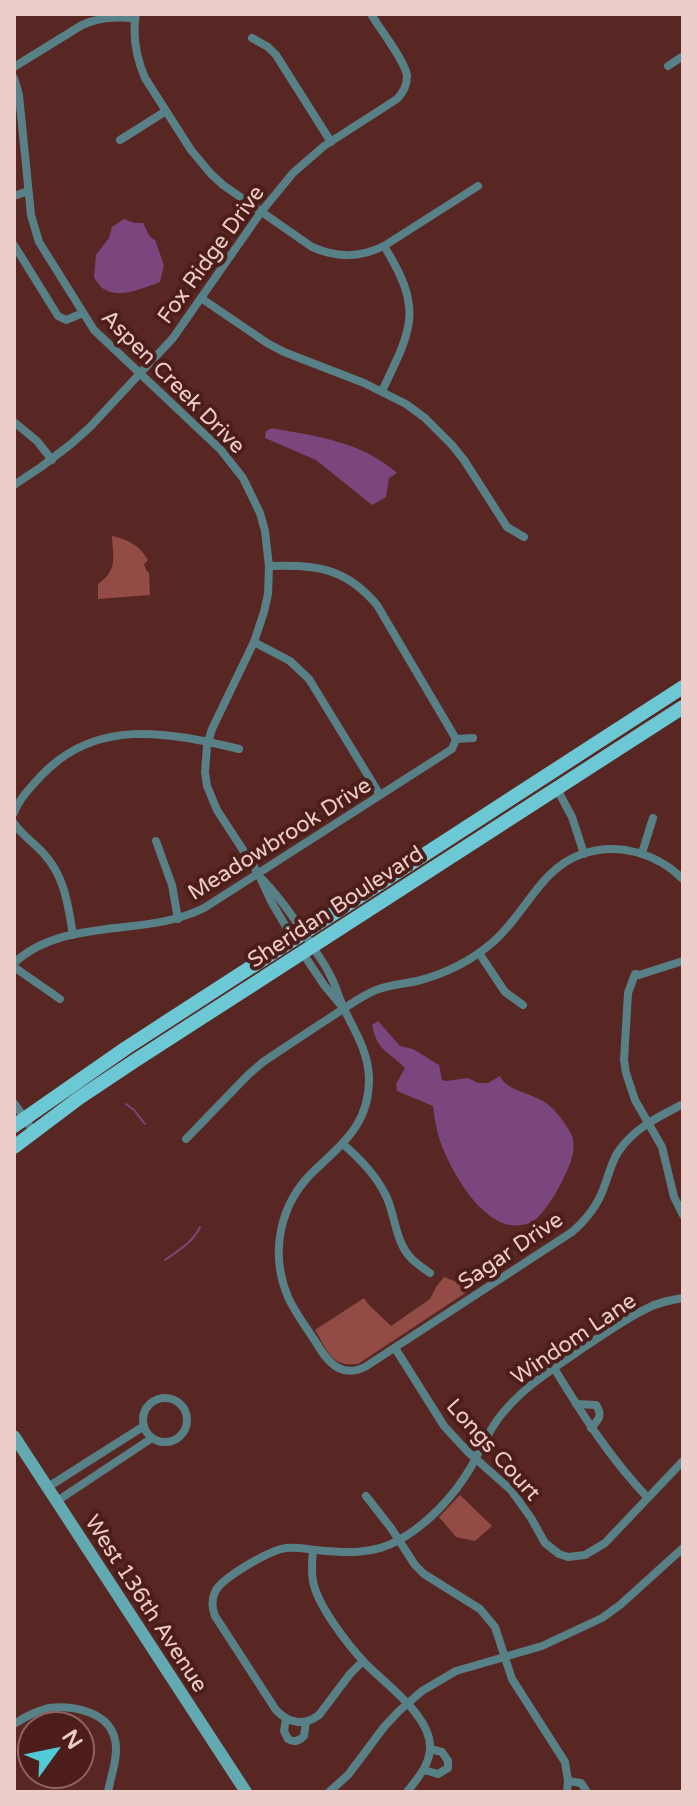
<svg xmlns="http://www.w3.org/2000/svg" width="697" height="1806" font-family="'Varela Round',sans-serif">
  <rect width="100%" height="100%" fill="#592723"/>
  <g fill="#924b45">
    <path d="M 112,536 C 129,540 139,545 148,560 L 144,564 L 146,570 L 149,573 L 150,595 L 98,599 L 98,584 C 118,570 113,558 112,536 Z"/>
    <path d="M 497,1265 L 500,1270 L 358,1364 C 330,1367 328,1351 315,1330 L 364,1298 L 368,1304 L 391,1326 L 430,1299 L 436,1287 L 444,1277 L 465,1285 Z"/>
    <polygon points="460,1495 492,1526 475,1541 456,1537 439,1517"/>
  </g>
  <g fill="#7b467d">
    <path d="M 124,219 L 134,223 L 143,223 L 150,237 L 155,240 L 164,265 L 160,282 C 143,288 119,300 102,288 C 101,287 94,278 94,277 L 96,255 L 109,238 L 112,227 Z"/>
    <path d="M 272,428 C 319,437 360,441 397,473 L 389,478 L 386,497 L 372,505 L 316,460 L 265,438 L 266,431 Z"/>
    <path d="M 378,1021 L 400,1046 L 413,1049 L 439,1065 L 442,1080 L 447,1081 L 468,1078 L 478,1083 L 488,1083 L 500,1076 C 505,1090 532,1093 546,1103 C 555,1109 568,1126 572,1136 C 577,1149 570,1165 564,1177 C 558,1190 544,1215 532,1222 C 531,1223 522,1225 521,1225 C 482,1232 444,1161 437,1130 C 435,1122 434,1114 433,1106 L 397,1091 L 396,1084 L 405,1068 C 386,1049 378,1052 372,1025 Z"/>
  </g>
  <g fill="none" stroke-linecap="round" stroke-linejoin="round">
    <g stroke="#7b467d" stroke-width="2">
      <polyline points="126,1104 134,1110 145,1124"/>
      <path d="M 165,1260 C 178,1251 193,1242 200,1227"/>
    </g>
    <g stroke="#578186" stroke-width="8">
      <path d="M 136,14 C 132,37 136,57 145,78 L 191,150 L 211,174 L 223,185 L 312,247 C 337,258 359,258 384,246 L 478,186"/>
      <polyline points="252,38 268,47 276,55 331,142"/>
      <polyline points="668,66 683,56"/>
      <path d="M 14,67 L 82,25 C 100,17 116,16 135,19"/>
      <polyline points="14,78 19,95 31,215 39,242 94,330 220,449 243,478 260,513 265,531 269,566 268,594 264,612 254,642 212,729 207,746 205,772 207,786 217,810 258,873 272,903 294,940"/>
      <polyline points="120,140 166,111"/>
      <polyline points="14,196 28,191"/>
      <polyline points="14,245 58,316 66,320 83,313"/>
      <polyline points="201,298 267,343 284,352 364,383 406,404 425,418 452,445 464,460 507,527 524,537"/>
      <path d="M 382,391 C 413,327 423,309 384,246"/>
      <polyline points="14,422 37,441 52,460"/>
      <path d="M 14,485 L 41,467 L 71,444 L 90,427 L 173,338 L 261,212 L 293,173 L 324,146 L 397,99 C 403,93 407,86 407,76 C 406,62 379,28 371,14"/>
      <path d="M 269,566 C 316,565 345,567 377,605 L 456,739"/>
      <polyline points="254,642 290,661 309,679 380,795"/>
      <polyline points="456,739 473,738"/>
      <polyline points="557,789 572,817 584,854"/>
      <path d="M 14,813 C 19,799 30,788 40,777 C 95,717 168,732 239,749"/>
      <path d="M 14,823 C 21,835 35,843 44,854 C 65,877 68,905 73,935"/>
      <polyline points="156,841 172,885 178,919"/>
      <polyline points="642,853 653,818"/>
      <path d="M 263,880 C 282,900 296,921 311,944 C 317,954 325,964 330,975 C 336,986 339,998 344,1009 C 355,1031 368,1052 369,1077 C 370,1121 346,1141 316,1169 C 280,1202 269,1252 288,1297 C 296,1315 310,1332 320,1349 C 331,1366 344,1377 365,1367 L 572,1232 C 587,1219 598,1205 604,1187 C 609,1175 611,1163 618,1152 C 634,1128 658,1117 683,1104"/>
      <polyline points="302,952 324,985 344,1009"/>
      <polyline points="479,953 505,992 523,1005"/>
      <polyline points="683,961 639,975 635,974 628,993 624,1060 626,1073 635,1100 662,1147 674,1197 683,1215"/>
      <path d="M 14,963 C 64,916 145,938 204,908 L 452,749 L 456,739"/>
      <polyline points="14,967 60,999"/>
      <polyline points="14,1103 34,1132"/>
      <path d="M 186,1139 L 248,1075 L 263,1062 C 286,1046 310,1031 334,1015 C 347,1007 361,996 376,990 C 389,985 403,984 417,981 C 445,974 471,961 493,942 C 525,915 539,869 582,854 C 619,842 656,853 683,879"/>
      <path d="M 343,1144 C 361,1160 377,1176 387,1198 C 395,1216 396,1242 410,1257 C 415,1263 423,1268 430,1273"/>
      <polyline points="395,1348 444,1426 468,1452 511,1490 531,1518 545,1543 559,1554 568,1557 585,1555 605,1543 683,1461"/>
      <path d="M 554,1368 C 582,1414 610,1458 647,1497"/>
      <circle cx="165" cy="1420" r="22"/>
      <path d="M 576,1404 L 596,1405 C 603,1416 599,1419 591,1428"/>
      <polyline points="48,1487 144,1426"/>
      <polyline points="366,1496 391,1528 415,1565 424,1574 480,1609 495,1627 512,1679 565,1762 568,1781 567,1792"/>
      <polyline points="57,1501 152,1438"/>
      <path d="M 313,1550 C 312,1560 311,1570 313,1581 C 317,1605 348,1645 365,1663 C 386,1685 432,1716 430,1749 C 429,1766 417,1779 407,1792"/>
      <path d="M 363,1661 L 350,1674 L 319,1715 C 304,1726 289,1724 276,1710 L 215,1616 C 212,1608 211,1600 215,1592 C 221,1578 270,1550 286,1548 C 296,1547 306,1549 316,1550 C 345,1553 373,1555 399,1540 C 428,1524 454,1496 471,1467 C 480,1451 487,1434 498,1419 C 521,1388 554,1368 586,1346 C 606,1333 626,1318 648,1308 C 659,1302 671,1300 683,1298"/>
      <path d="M 286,1719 L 284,1731 L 288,1739 C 294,1743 299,1741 304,1736 L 306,1722"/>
      <path d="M 14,1724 C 25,1717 36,1711 49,1708 C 71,1705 106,1711 114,1736 C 120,1753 111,1775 108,1792"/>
      <polyline points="424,1770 438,1774 448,1768 448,1761 442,1752 430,1749"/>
      <polyline points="568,1781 581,1783 587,1792"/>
      <polyline points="329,1792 348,1775 384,1727 399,1711 422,1691 456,1671 542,1646 602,1618 620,1605 683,1548"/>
    </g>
    <polyline stroke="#63a9b2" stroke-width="12" points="14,1436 246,1792"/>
    <g stroke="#6cc8d4" stroke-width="14">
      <polyline points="14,1126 126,1048 683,687"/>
      <polyline points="14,1147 79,1098 136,1060 683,707"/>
    </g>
  </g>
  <g text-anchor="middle" stroke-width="8" stroke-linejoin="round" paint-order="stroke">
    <g font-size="22" fill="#edcdc9" stroke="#4d1d1a">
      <text transform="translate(210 254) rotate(-54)" y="8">Fox Ridge Drive</text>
      <text transform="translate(174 381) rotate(45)" y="8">Aspen Creek Drive</text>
      <text transform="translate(279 838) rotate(-32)" y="8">Meadowbrook Drive</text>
      <text transform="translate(335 906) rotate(-33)" y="8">Sheridan Boulevard</text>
      <text transform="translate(510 1250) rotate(-34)" y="8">Sagar Drive</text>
      <text transform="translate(573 1338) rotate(-34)" y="8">Windom Lane</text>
      <text transform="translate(494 1449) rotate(48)" y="8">Longs Court</text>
      <text transform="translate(147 1603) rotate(57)" y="8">West 136th Avenue</text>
    </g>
  </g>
  <rect width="697" height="1806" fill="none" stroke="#edcdc9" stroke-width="32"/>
  <g transform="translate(56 1750) rotate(57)"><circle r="38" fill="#4d1d1a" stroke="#8d6360" stroke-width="2"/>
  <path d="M0-6L14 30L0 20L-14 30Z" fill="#52cbd9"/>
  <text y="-12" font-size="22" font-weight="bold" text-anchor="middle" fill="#edcdc9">N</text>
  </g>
</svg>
